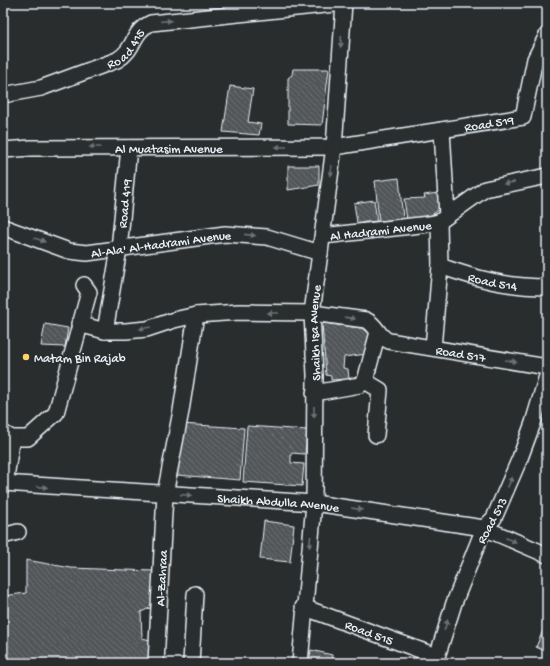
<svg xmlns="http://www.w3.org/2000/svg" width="550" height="666" font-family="'Gochi Hand',sans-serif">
  <defs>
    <pattern id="building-back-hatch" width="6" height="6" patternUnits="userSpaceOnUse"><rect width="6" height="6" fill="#535759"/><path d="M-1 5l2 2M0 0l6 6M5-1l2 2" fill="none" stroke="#6c7072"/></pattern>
  </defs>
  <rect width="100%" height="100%" fill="#2a2d2e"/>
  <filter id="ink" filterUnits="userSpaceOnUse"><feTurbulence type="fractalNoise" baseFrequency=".025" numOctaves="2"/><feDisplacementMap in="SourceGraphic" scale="8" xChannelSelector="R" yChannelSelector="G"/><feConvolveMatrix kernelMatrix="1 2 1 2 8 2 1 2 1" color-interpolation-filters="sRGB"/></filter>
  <g filter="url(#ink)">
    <g fill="url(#building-back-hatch)" stroke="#e8f1f8">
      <polygon points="293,69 329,69 322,125 288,124 288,78 292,75"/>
      <polygon points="230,86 253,89 248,122 261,124 259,135 223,132"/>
      <polygon points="288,166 319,166 319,185 288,190"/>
      <polygon points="399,178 403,219 379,221 375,181"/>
      <polygon points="438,193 441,208 430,216 407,220 404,199 425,198 424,195"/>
      <polygon points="374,200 377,221 357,223 354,203"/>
      <polygon points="322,323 361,328 372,334 367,354 344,357 343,368 348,369 349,379 331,380 331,376 326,375"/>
      <polygon points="45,324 68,328 65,347 41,346"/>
      <polygon points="181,424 244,428 240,480 177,475"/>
      <polygon points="247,426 307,430 305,454 291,453 291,463 304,464 302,486 243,482"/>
      <polygon points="264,521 294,525 290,562 260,559"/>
      <polygon points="26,560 71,568 153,571 152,607 141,612 142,638 150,640 149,663 3,663 3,596 26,593"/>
      <polygon points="547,621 547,652 536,647"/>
      <polygon points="311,650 332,655 333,661 339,663 341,658 356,663 309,663"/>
    </g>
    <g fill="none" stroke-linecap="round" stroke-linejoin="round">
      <defs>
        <g id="minor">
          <path id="s1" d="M 3,95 L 41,88 L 117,60 C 136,49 131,32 151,23 L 344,3"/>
          <polyline points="442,130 447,215"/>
          <path id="s2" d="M 3,150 L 31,148 L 334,147 L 523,117 L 535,59 L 547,35"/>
          <path id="s3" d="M 3,227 L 69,251 L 87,253 L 225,234 L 267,237 L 320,253"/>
          <path id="s4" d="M 323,236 L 429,224 L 439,222 L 485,189 L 547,176"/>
          <path id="s5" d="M 440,266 C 477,279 508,287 547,287"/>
          <path id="s6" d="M 79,324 L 105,331 L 126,331 L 147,329 L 174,320 L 196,315 L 239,312 L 312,313 L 366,320 C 377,325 378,337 389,341 L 547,367"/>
          <path id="s7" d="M 105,331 L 119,249 L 129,148"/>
          <polyline points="433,348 440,266 439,222"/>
          <polyline points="365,381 380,390 376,435"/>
          <polyline points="314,393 360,385 365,381 378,332"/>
          <polyline points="3,433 12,438 28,438 56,413 89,292 84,285"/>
          <path id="s8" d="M 3,483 L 314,503 L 484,528 L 547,555"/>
          <polyline points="5,484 12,438"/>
          <polyline points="3,536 18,532"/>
          <path id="s9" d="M 303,607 L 436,656"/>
          <path id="s10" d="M 156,663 L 165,494 L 181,411 L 196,315"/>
          <polyline points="191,663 195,594"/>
          <path id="s11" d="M 300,663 L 314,503 L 315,375 L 312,313 L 334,147 L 344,3"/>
          <polyline points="435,663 454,603 484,528 494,518 520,458 533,423 547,376"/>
        </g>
      </defs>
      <use href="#minor" stroke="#e8f1f8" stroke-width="18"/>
      <use href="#minor" stroke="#2a2d2e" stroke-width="15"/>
    </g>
    <defs><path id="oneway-solid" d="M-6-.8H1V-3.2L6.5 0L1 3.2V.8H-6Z"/></defs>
    <g fill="#6c7275">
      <use href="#oneway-solid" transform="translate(166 21) rotate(-5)"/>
      <use href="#oneway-solid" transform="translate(341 42) rotate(94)"/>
      <use href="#oneway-solid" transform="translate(95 147) rotate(-180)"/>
      <use href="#oneway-solid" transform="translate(281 147) rotate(180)"/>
      <use href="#oneway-solid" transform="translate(331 171) rotate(97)"/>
      <use href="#oneway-solid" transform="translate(509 183) rotate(169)"/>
      <use href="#oneway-solid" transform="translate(250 235) rotate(6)"/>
      <use href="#oneway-solid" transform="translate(40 240) rotate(20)"/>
      <use href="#oneway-solid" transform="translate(273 313) rotate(180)"/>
      <use href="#oneway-solid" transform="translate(350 318) rotate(8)"/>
      <use href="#oneway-solid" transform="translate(145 328) rotate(170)"/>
      <use href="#oneway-solid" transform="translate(511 361) rotate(9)"/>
      <use href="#oneway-solid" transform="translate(314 412) rotate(90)"/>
      <use href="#oneway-solid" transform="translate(510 482) rotate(-67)"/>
      <use href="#oneway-solid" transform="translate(42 487) rotate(5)"/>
      <use href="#oneway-solid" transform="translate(186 495) rotate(4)"/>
      <use href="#oneway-solid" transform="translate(357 509) rotate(9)"/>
      <use href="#oneway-solid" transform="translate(511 540) rotate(22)"/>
      <use href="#oneway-solid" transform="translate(310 542) rotate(96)"/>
      <use href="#oneway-solid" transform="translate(446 625) rotate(-71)"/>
    </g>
  </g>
  <circle fill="#ffd166" stroke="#2a2d2e" stroke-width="1.5" cx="26" cy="357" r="4"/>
  <g text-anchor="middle" stroke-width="4" stroke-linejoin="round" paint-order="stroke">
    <g font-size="13" fill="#e8f1f8" stroke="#2a2d2e">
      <text dy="5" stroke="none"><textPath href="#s1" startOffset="134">Road 415</textPath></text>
      <text dy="5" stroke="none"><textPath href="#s2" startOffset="488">Road 519</textPath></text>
      <text dy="5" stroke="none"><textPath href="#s2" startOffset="166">Al Muatasim Avenue</textPath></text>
      <text dy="5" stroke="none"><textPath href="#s7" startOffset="129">Road 419</textPath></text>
      <text dy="5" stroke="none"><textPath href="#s4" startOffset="58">Al Hadrami Avenue</textPath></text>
      <text dy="5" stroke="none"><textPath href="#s3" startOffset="163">Al-Ala' Al-Hadrami Avenue</textPath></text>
      <text dy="5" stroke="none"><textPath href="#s5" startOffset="55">Road 514</textPath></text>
      <text dy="5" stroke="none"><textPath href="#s11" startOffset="331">Shaikh Isa Avenue</textPath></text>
      <text dy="5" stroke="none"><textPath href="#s6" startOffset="395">Road 517</textPath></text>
      <text dy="5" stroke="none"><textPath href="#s8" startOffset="276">Shaikh Abdulla Avenue</textPath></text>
      <text transform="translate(491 520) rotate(-62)" y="5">Road 513</text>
      <text dy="5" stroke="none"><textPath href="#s10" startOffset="85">Al-Zahraa</textPath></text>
      <text dy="5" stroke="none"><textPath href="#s9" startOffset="71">Road 515</textPath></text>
    </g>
    <g font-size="13" fill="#e8f1f8" stroke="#2a2d2e" text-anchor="start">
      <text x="34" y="362">Matam Bin Rajab</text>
    </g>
  </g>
  <rect width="550" height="666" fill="none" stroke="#2a2d2e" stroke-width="16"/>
  <rect x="8" y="8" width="534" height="650" fill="none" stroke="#e8f1f8" stroke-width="1.5" filter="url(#ink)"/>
</svg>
